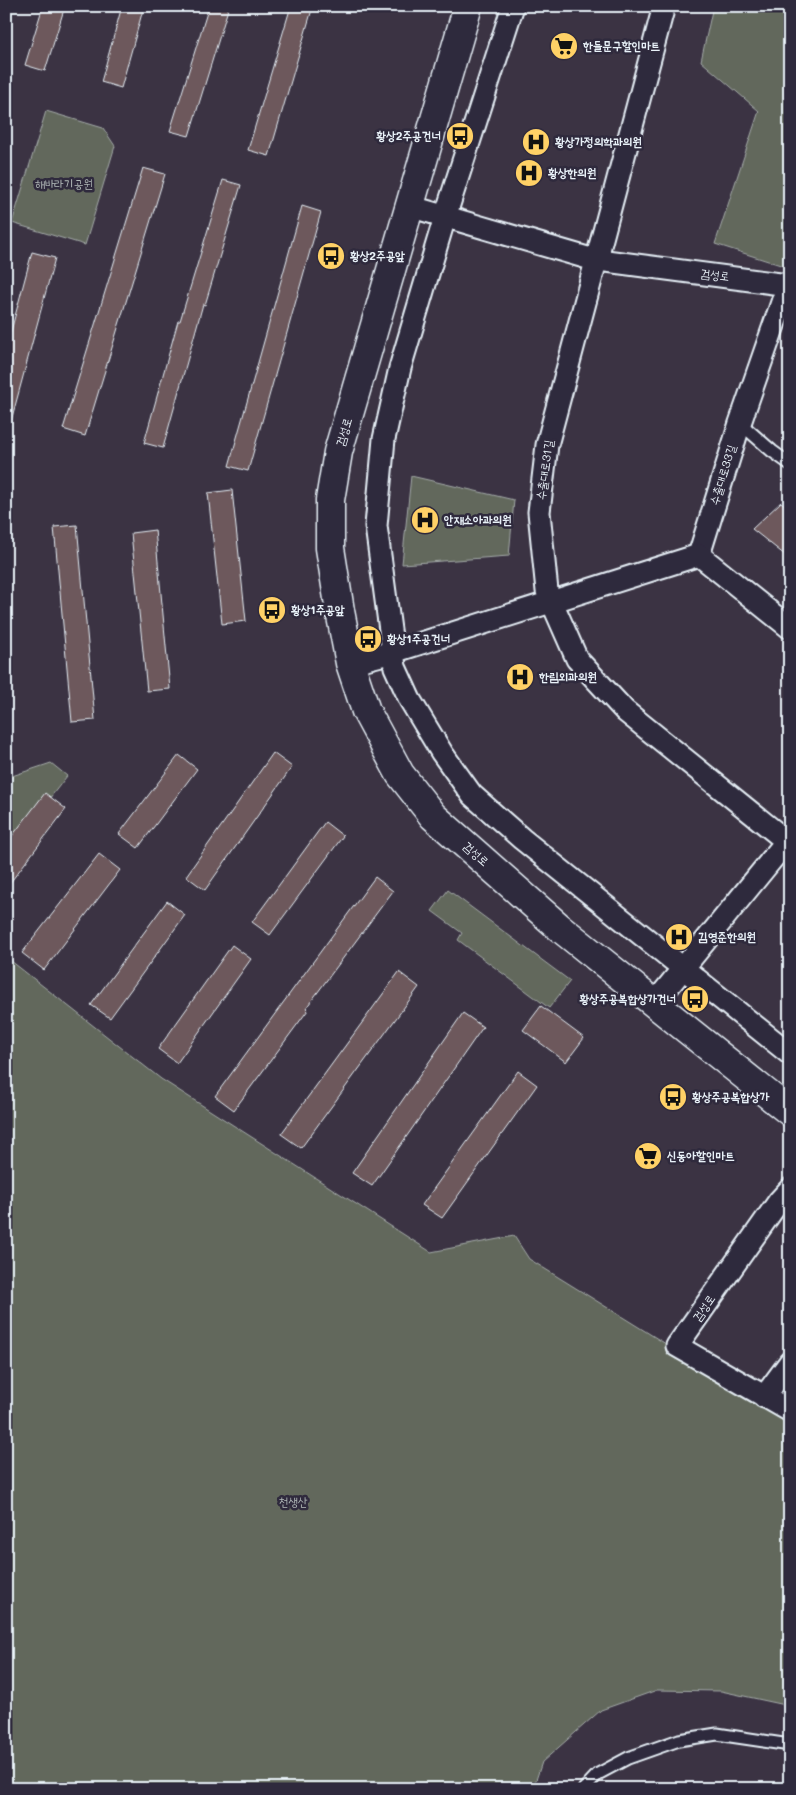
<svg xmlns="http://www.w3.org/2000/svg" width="796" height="1795" font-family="Mali,'Poor Story',sans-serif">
  <rect width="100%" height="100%" fill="#3b3343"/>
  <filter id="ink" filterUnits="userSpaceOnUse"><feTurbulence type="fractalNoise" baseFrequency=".02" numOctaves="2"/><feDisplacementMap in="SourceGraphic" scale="10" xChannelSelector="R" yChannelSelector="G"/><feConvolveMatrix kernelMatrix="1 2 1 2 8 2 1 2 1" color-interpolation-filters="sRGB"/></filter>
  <g filter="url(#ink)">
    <g fill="#62685b" stroke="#a5acaa">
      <polygon points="713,6 790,6 790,268 715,244 759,111 701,61"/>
      <polygon points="46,111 103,128 115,146 85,245 12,223"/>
      <polygon points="411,476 514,500 509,556 402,564"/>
      <polygon points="51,763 67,776 6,854 6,778"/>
      <polygon points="448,890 570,981 549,1008 458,940 462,933 432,911"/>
      <polygon points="6,957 161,1079 431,1252 514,1236 529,1259 790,1421 790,1706 721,1691 657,1690 601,1710 542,1762 533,1789 6,1789"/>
    </g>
    <g fill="#6d595b" stroke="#e8f1f8">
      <polygon points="43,6 65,6 45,71 25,65"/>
      <polygon points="122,6 144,6 121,88 101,82"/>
      <polygon points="209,6 229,6 189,136 170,131"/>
      <polygon points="291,6 313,6 269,156 248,150"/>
      <polygon points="143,168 165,174 85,436 63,429"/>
      <polygon points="223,180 241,185 205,305 203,304 163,448 144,443 178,321 180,321"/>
      <polygon points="302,206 321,212 248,471 229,466"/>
      <polygon points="32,252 55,258 11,421 6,420 6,350"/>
      <polygon points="232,490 246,621 222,624 208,493"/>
      <polygon points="781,502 790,509 790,559 752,529"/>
      <polygon points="77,525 95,720 72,722 54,527"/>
      <polygon points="155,530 170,689 147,691 131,533"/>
      <polygon points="273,753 292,767 205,890 186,876"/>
      <polygon points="179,755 197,769 138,848 119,834"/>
      <polygon points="45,793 66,809 6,888 6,844"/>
      <polygon points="325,822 343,836 270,935 252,922"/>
      <polygon points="99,854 120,870 44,970 22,953"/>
      <polygon points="375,877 393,891 306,1008 308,1010 234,1110 215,1096"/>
      <polygon points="167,901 185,915 110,1018 91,1005"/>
      <polygon points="232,945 251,959 177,1063 158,1049"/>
      <polygon points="399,972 419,987 301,1148 281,1134"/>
      <polygon points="541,1006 584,1038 566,1062 523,1030"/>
      <polygon points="463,1013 483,1027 372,1186 352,1173"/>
      <polygon points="518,1071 537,1085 442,1218 422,1205"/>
    </g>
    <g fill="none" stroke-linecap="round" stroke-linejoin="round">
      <defs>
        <g id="service">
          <polyline points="740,423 772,451 790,464"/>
          <polyline points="584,1789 598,1774 628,1758 679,1740 717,1734 790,1745"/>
        </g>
        <g id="minor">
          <polyline points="513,6 445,217 400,368 384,439 376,526 395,667 410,700 442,753 472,795 522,839 790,1054"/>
          <polyline points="664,6 547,445 539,512 547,591 577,659 625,711 790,844"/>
          <polyline points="409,206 591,259 788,285"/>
          <polyline points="699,555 740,423 788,285"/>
          <polyline points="699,555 790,628"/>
          <polyline points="350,663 393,652 699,555"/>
          <polyline points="654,1004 790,837"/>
          <polyline points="790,1189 779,1201 677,1346 790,1411"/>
          <polyline points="764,1397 790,1362"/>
        </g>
        <polyline id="tertiary" points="468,6 338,452 330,500 330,548 340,611 350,663 366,711 400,774 433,816 559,927 790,1112"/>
      </defs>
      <use href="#service" stroke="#e8f1f8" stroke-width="15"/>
      <use href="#minor" stroke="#e8f1f8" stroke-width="25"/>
      <use href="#tertiary" stroke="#e8f1f8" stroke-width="31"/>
      <use href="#service" stroke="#2f2a3d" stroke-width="11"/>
      <use href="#minor" stroke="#2f2a3d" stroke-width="21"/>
      <use href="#tertiary" stroke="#2f2a3d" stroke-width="28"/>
    </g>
  </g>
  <defs>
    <symbol id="supermarket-disc" viewBox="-11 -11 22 22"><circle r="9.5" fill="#ffd166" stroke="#2f2a3d"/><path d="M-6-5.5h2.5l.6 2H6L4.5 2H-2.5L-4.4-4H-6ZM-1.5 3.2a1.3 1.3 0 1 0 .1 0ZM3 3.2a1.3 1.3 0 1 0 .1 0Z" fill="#111"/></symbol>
    <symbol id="bus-disc" viewBox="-11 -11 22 22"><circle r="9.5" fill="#ffd166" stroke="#2f2a3d"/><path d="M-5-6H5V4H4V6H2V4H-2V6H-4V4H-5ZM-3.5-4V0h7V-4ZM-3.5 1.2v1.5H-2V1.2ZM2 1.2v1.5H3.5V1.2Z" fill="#111"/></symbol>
    <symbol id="hospital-disc" viewBox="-11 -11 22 22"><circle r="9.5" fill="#ffd166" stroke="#2f2a3d"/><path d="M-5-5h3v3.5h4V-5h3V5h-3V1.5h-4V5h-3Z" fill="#111"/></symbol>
  </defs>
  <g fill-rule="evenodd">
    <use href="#supermarket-disc" x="548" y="30" width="32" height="32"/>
    <use href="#bus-disc" x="444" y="120" width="32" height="32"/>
    <use href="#hospital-disc" x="520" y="126" width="32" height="32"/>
    <use href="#hospital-disc" x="513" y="157" width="32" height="32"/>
    <use href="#bus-disc" x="315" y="240" width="32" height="32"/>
    <use href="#hospital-disc" x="409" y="504" width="32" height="32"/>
    <use href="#bus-disc" x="256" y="594" width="32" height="32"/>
    <use href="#bus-disc" x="352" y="623" width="32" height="32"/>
    <use href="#hospital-disc" x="504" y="661" width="32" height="32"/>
    <use href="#hospital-disc" x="663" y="921" width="32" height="32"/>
    <use href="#bus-disc" x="679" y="983" width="32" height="32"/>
    <use href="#bus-disc" x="657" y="1081" width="32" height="32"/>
    <use href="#supermarket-disc" x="632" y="1140" width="32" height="32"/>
  </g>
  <g text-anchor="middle" stroke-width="5" stroke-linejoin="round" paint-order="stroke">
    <g font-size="12" font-weight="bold" fill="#e8f1f8" stroke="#2f2a3d" text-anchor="start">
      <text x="583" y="50">한들문구할인마트</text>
      <text x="441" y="140" text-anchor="end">황상2주공건너</text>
      <text x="555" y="146">황상가정의학과의원</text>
      <text x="548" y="177">황상한의원</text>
      <text x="350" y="260">황상2주공앞</text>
      <text x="444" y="524">안재소아과의원</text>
      <text x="291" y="614">황상1주공앞</text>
      <text x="387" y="643">황상1주공건너</text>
      <text x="539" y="681">한림외과의원</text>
      <text x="698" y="941">김영준한의원</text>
      <text x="676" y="1003" text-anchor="end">황상주공복합상가건너</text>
      <text x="692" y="1101">황상주공복합상가</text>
      <text x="667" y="1160">신동아할인마트</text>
    </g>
    <g font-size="12" fill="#b2bab9" stroke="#2f2a3d">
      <text x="64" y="188">해바라기공원</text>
      <text x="293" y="1506">천생산</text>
    </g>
    <g font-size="12" fill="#e8f1f8" stroke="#2f2a3d">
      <text transform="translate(715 275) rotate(7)" y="4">검성로</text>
      <text transform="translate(344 432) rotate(-74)" y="4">검성로</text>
      <text transform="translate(545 470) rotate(-82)" y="4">수출대로31길</text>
      <text transform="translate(723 475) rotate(-73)" y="4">수출대로33길</text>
      <text transform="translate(476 854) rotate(42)" y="4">검성로</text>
      <text transform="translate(704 1308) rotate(-55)" y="4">검성로</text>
    </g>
  </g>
  <rect width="796" height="1795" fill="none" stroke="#2f2a3d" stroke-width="25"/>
  <rect x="12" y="12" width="771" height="1770" fill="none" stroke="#e8f1f8" stroke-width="2" filter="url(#ink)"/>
</svg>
